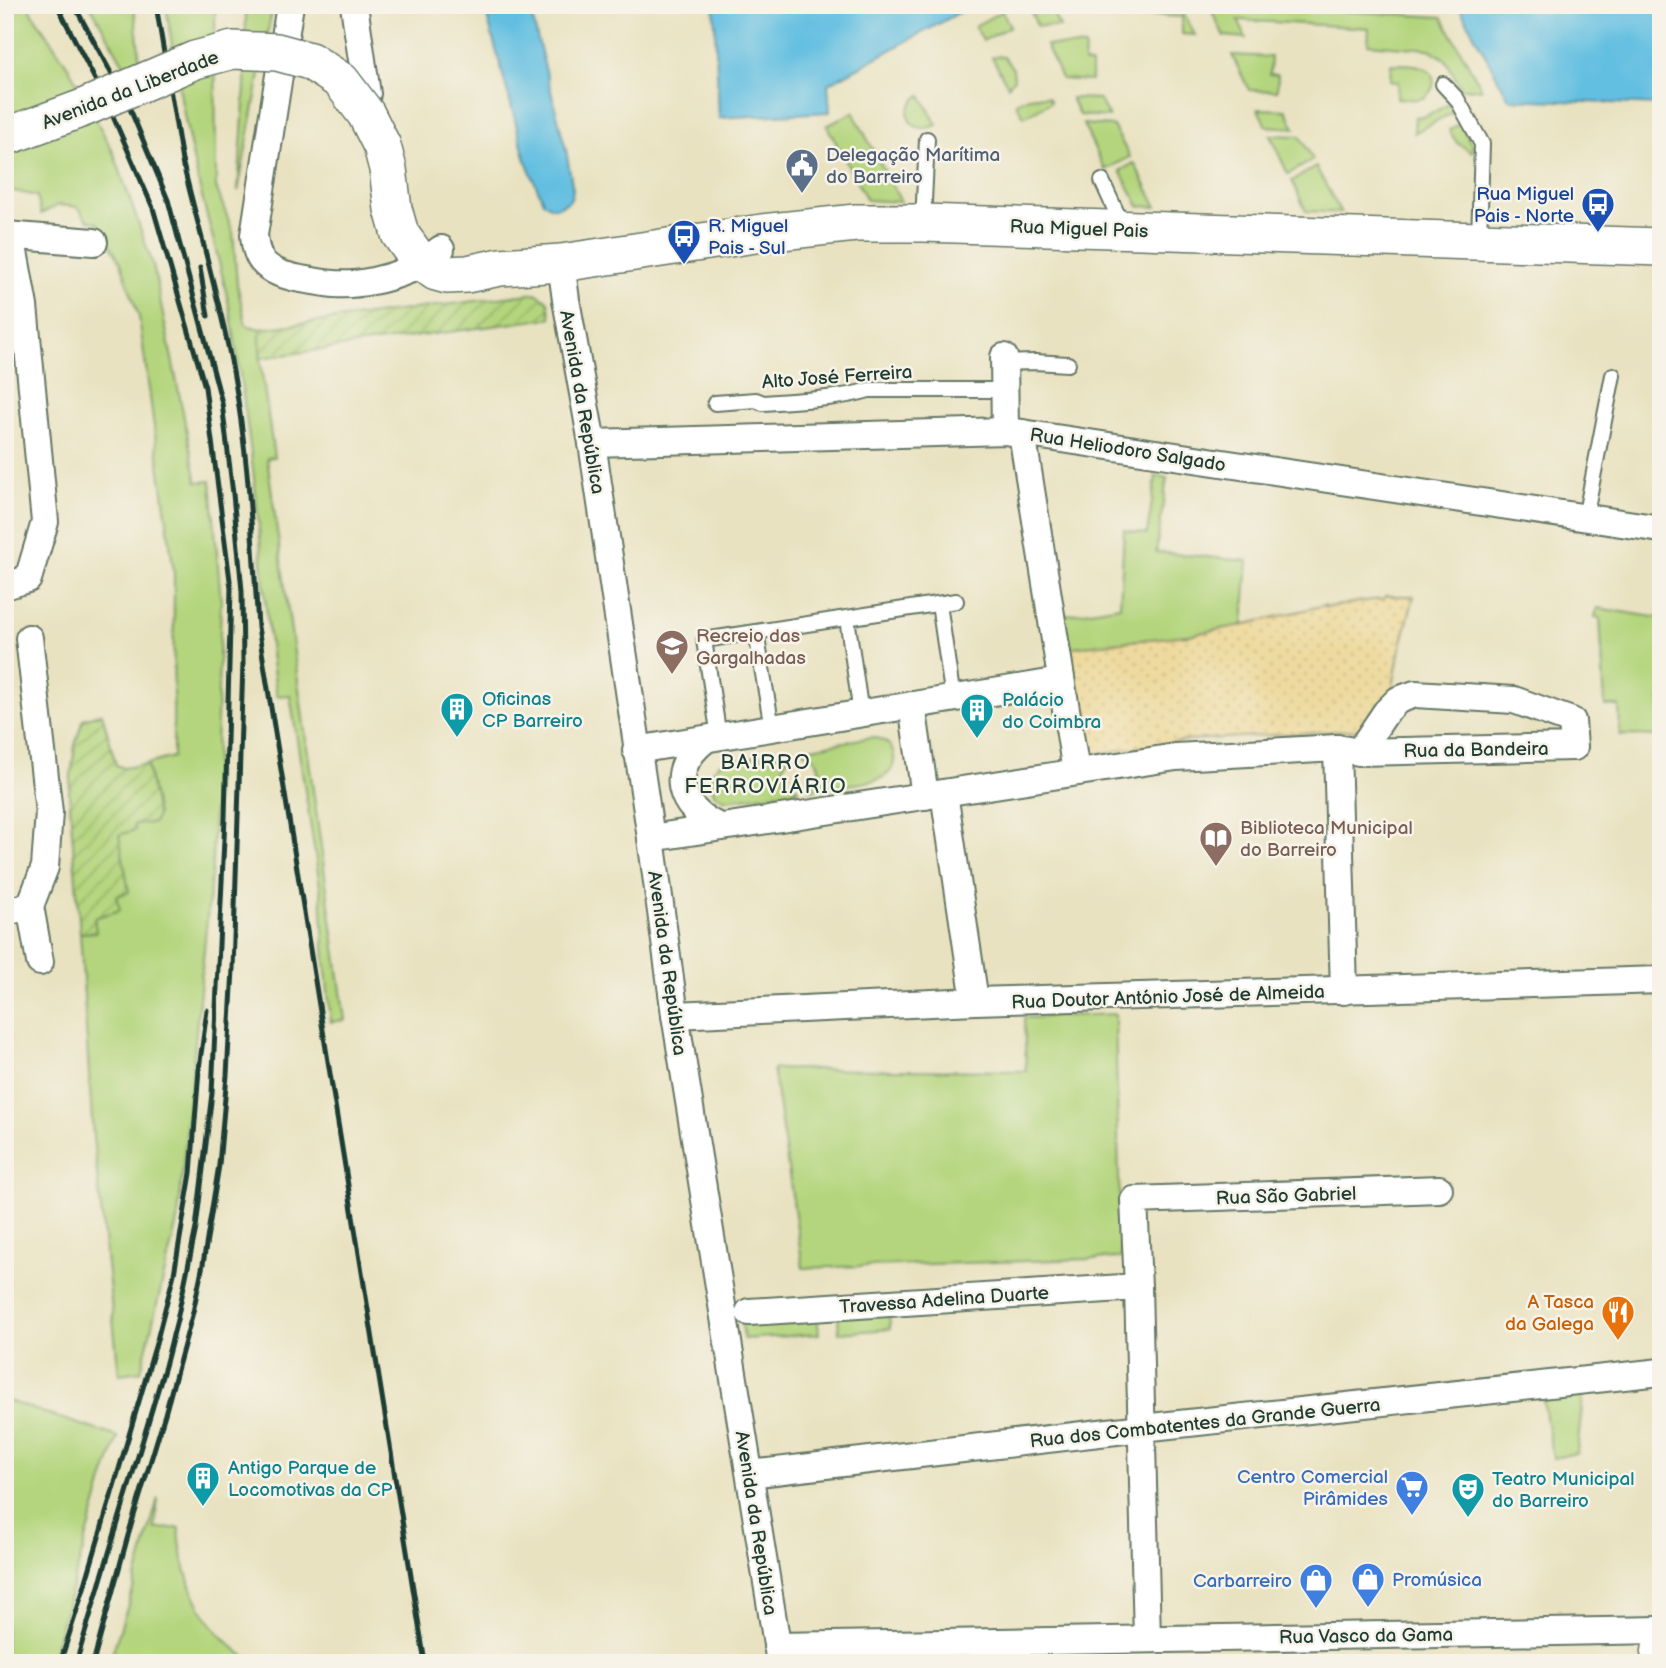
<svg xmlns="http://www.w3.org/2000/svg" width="1666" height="1668" font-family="'Balsamiq Sans',sans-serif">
  <defs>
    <pattern id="sand-dots" width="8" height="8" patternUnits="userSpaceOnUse" patternTransform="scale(1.75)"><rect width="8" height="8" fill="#eeda9e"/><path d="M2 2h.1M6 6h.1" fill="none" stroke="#ccbc89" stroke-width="1.8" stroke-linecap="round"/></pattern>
    <pattern id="garden-furrows" width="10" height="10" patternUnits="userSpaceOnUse" patternTransform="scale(1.75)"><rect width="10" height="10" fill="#b4d57d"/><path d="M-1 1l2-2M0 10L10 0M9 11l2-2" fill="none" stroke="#92ae67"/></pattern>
  </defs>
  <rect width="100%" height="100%" fill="#f7f3e8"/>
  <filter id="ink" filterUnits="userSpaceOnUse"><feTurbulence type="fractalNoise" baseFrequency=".0143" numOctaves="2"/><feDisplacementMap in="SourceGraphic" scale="14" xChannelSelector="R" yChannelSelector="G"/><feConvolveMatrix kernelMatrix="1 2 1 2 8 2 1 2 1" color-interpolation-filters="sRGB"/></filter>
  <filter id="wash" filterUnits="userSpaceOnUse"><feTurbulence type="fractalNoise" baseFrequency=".00686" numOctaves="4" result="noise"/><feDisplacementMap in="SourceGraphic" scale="28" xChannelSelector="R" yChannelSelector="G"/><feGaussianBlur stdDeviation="1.57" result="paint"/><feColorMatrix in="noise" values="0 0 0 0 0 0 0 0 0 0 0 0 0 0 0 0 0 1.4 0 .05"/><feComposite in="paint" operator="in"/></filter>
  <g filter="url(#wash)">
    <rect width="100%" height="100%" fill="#e9e2c1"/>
    <g fill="#b4d57d" stroke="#6a8958" stroke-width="2">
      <polygon points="5,5 27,5 69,68 114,154 153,265 197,482 211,481 221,602 212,867 178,1217 141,1371 119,1374 93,1137 80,933 95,932 94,918 116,896 129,892 118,835 134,824 157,815 147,764 173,757 174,573 139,317 121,263 97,222 88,220 78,207 58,205 41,214 37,196 14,191 5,187"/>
      <polygon points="90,5 134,5 140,61 125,67"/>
      <path d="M 166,5 L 215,5 L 216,187 L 233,232 L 237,284 L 246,325 L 260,329 L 260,359 L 274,457 L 267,458 L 345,1020 L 331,1022 L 325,961 L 321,892 L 290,695 L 277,696 C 266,630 263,563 256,496 C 250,438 241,380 232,322 C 225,279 212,236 201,193 C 186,132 175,68 166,5 Z"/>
      <polygon points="246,5 273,5 238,191 245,87"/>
      <polygon points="1028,5 1179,5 1195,35 1182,34 1182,17 1051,10 1060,27 1037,26"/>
      <polygon points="1209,5 1237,5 1442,17 1482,89 1462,89 1445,59 1429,49 1368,44 1369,28 1238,20 1246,38 1224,36"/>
      <polygon points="1002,11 1010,26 983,41 975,26"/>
      <polygon points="1046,45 1085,47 1084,63 1091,64 1091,81 1062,79"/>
      <polygon points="1232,55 1271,57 1270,74 1278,75 1277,91 1249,90"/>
      <polygon points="998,56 1004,57 1013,69 1014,79 1008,86 992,57"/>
      <path d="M 1391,64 C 1402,65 1416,63 1425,68 C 1440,76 1434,95 1420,99 C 1413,100 1405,99 1397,98 L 1398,82 L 1390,81 Z"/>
      <path d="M 921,95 L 937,125 C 911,137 896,111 921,95 Z"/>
      <polygon points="1037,96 1048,97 1051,102 1024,117 1016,103 1029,97"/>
      <polygon points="1071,98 1099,99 1109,117 1079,115"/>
      <polygon points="1447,105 1450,106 1454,112 1414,133 1415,117 1426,116"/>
      <polygon points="1258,109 1286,110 1295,128 1266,126"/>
      <polygon points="853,112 901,202 867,200 827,126"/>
      <polygon points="1460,123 1473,147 1472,152 1457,143 1449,130"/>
      <polygon points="1083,124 1113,126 1130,157 1105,170"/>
      <polygon points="1270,135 1300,136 1313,160 1288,174"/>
      <polygon points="1134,163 1157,207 1139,206 1120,171"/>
      <polygon points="1316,167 1341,213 1306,211 1292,181"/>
      <polygon points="1156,476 1167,478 1156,552 1248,561 1243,625 1189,635 1065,648 1060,616 1120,606 1124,530 1147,534"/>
      <polygon points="1597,608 1661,618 1661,736 1620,735 1619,706 1605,706 1600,618 1595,617"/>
      <path d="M 872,737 C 881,739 890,742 893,752 C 896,760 893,771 885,776 C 874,784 826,787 810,790 L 810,787 C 824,775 822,759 805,752 L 805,749 Z"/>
      <path d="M 792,750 L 792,754 C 778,765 781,782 798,788 L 798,791 L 726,800 L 715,795 L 710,784 L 712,772 L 720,763 Z"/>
      <polygon points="1115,1014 1121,1258 803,1268 773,1069 1026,1071 1024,1018"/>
      <polygon points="889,1311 890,1329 839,1333 838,1314"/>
      <polygon points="817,1314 819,1334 744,1339 741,1320"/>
      <polygon points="1583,1396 1577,1453 1553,1458 1543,1400"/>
      <polygon points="5,1400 118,1437 104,1478 50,1663 5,1663"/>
      <path d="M 158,1498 L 155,1529 L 179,1528 C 182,1585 205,1632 255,1663 L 109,1663 L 132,1593 Z"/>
    </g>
    <path fill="url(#sand-dots)" stroke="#868c69" stroke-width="2" d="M 1385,596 L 1414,596 L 1400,649 L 1392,691 L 1361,728 L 1354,730 L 1191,740 L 1086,755 L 1065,648 L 1189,635 L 1243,625 L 1325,605 L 1325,607 C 1345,607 1364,598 1384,600 Z"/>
    <g fill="url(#garden-furrows)" stroke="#6a8958" stroke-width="2">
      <polygon points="536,293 548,301 551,318 260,358 260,329"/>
      <polygon points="102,713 116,765 124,768 147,764 157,815 154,823 134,824 135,830 119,835 129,892 116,896 120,910 94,918 96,932 80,933 69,792 75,745 83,719"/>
    </g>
    <g fill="#63bfe1" stroke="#417e8a" stroke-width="2">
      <polygon points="484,5 529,5 566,150 573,190 571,198 568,202 558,207 552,207 543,202 526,161"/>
      <polygon points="714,5 973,5 828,84 830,112 719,118"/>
      <polygon points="1458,5 1661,5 1661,105 1509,99"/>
    </g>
  </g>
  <g filter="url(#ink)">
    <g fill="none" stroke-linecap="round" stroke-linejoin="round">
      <defs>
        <g id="lane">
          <polyline points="1443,84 1457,99 1482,144 1479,240"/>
          <polyline points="1102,181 1119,218 1119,228"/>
          <polyline points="923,222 927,139"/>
          <polyline points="1004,363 1035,362 1068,364"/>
          <path d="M 715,403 L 756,400 L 763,403 C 798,400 836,400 869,390 L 1004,390"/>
          <polyline points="1585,518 1613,375"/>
          <polyline points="939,604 953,699"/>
          <polyline points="847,618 861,714"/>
          <polyline points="756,632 772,728"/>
          <polyline points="719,737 704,640 956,601"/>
        </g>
        <g id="street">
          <path d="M 290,5 L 254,235 C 255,245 256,253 262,261 C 272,273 287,276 301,279 C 312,281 323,283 334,284 C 358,286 387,279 409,270 C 421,265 431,257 441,249"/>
          <polyline points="354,5 367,94"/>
          <polyline points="5,235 94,242"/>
          <polyline points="561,263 566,300 592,443 651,838 675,1015 780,1663"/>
          <polyline points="1004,357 1005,431"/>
          <polyline points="1022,433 1076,772"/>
          <polyline points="592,443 1005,431 1022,433 1661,529"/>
          <polyline points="5,586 28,579 45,522 24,306 11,235"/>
          <polyline points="29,638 49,812 45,867 30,906"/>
          <polyline points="912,705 925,796"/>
          <path d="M 706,739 C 667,769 677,809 720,827"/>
          <polyline points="1337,748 1344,991"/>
          <polyline points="636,750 1061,681"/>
          <polyline points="944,793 975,1001"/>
          <polyline points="651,838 1176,757 1337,748 1359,752 1574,747 1572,721 1514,700 1415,694 1398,700 1386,712 1359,752"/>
          <polyline points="5,912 30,906 40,962"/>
          <polyline points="675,1015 975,1001 1661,980"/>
          <polyline points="749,1312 1138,1287"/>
          <polyline points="750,1474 1142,1428 1661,1372"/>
          <polyline points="1147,1639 1138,1287 1134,1200 1439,1189"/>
          <polyline points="777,1646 1661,1630"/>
        </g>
        <g id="secondary">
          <polyline points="382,146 388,169 393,209 400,234 418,259 436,272 447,275 467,274 500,267 561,263 762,233 856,223 923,223 1661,247"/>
          <polyline points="1659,1663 1661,1648"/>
        </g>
      </defs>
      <use href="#lane" stroke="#667765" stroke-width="18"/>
      <use href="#street" stroke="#667765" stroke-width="30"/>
      <use href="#secondary" stroke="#667765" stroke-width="40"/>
      <use href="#lane" stroke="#fff" stroke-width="14"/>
      <use href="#street" stroke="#fff" stroke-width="26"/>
      <use href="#secondary" stroke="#fff" stroke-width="37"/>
      <g stroke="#1f3d34" stroke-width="5">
        <polyline points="57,5 108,105 153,208 205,387 231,588 225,818 212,1093 196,1228 177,1320 165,1366 76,1663"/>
        <polyline points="74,5 128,104 168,200 222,403 233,494 242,591 243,663 233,969 227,1075 219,1165 203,1264 193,1312 165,1414 129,1532 93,1663"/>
        <polyline points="156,5 183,167"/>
        <path d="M 182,160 C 197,222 215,284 228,346 C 248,439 252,533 258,627 L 425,1663"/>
        <polyline points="200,268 208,316"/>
        <polyline points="60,1663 84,1588 157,1340 174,1274 191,1173 199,1069 207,1010"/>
      </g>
      <defs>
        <polyline id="secondary-bridge" points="5,137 83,108 195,60 233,50 277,52 310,61 341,81 366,114 382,146"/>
      </defs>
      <use href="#secondary-bridge" stroke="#667765" stroke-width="40" stroke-linecap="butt"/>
      <use href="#secondary-bridge" stroke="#fff" stroke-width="37"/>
    </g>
  </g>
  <defs>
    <symbol id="civic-pin" viewBox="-11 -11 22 30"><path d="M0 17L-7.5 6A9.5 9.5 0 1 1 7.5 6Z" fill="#5c6f8a" stroke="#f7f3e8"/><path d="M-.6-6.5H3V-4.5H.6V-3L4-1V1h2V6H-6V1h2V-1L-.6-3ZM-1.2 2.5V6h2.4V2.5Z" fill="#fff"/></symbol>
    <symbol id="bus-pin" viewBox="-11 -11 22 30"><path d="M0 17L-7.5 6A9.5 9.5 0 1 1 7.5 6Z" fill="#1a4fb4" stroke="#f7f3e8"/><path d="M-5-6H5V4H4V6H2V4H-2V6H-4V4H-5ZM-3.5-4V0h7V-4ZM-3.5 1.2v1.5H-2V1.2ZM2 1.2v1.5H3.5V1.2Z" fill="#fff"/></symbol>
    <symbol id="school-pin" viewBox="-11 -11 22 30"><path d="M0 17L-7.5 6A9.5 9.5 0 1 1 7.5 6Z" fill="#8d6e63" stroke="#f7f3e8"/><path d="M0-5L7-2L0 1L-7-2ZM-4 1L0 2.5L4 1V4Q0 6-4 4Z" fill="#fff"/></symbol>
    <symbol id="building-pin" viewBox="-11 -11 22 30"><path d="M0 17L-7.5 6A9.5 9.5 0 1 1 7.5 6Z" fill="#0f9aa8" stroke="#f7f3e8"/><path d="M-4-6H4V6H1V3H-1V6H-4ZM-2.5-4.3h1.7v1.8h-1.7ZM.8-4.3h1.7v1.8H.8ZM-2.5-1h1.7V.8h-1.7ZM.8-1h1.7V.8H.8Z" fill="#fff"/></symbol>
    <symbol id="library-pin" viewBox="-11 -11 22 30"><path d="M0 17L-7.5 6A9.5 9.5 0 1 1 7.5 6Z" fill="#8d6e63" stroke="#f7f3e8"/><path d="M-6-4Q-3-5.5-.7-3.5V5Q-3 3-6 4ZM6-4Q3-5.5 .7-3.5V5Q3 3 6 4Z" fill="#fff"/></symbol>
    <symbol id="restaurant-pin" viewBox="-11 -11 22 30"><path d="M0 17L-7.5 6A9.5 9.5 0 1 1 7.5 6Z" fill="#e8710a" stroke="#f7f3e8"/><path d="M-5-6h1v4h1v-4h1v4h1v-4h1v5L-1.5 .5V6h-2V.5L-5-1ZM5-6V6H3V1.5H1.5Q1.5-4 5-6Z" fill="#fff"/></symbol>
    <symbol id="supermarket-pin" viewBox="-11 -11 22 30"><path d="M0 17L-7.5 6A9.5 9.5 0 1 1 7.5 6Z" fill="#3f7fe0" stroke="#f7f3e8"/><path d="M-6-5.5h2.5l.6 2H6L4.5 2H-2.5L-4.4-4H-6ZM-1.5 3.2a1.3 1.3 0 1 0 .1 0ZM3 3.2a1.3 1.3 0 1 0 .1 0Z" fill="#fff"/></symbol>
    <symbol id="theatre-pin" viewBox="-11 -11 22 30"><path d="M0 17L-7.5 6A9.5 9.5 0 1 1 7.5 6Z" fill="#0f9aa8" stroke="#f7f3e8"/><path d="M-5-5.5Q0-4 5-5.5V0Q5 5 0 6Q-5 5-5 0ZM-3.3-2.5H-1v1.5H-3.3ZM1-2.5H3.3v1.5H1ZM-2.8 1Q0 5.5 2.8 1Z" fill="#fff"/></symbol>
    <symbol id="shop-pin" viewBox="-11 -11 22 30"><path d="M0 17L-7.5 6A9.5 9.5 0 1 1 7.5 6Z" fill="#3f7fe0" stroke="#f7f3e8"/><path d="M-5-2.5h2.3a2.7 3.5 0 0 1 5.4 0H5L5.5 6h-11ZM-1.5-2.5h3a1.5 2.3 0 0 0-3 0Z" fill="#fff"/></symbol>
  </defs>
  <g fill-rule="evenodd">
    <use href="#civic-pin" x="783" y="146" width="38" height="52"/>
    <use href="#bus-pin" x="1579" y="185" width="38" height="52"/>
    <use href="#bus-pin" x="665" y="217" width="38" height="52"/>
    <use href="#school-pin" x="653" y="627" width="38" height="52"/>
    <use href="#building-pin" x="438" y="690" width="38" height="52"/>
    <use href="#building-pin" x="958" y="691" width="38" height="52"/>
    <use href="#library-pin" x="1197" y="819" width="38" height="52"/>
    <use href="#restaurant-pin" x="1599" y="1293" width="38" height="52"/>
    <use href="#building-pin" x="184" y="1459" width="38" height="52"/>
    <use href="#supermarket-pin" x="1393" y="1468" width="38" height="52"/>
    <use href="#theatre-pin" x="1449" y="1470" width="38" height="52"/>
    <use href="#shop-pin" x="1349" y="1560" width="38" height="52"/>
    <use href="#shop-pin" x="1297" y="1561" width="38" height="52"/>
  </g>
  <g text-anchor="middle" stroke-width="5" stroke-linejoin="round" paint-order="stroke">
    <g font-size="19" fill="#1f3d34" stroke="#f7f3e8">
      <text transform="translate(130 89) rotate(-21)" y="7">Avenida da Liberdade</text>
      <text transform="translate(1079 228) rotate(2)" y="7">Rua Miguel Pais</text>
      <text transform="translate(837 376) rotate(-4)" y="7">Alto José Ferreira</text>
      <text transform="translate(583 402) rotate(80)" y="7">Avenida da República</text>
      <text transform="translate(1128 449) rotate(9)" y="7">Rua Heliodoro Salgado</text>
      <text transform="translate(1476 749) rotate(-1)" y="7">Rua da Bandeira</text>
      <text transform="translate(668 963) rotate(82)" y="7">Avenida da República</text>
      <text transform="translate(1168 996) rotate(-2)" y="7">Rua Doutor António José de Almeida</text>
      <text transform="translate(1286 1195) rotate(-2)" y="7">Rua São Gabriel</text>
      <text transform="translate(944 1299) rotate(-4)" y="7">Travessa Adelina Duarte</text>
      <text transform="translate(1205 1422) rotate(-6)" y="7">Rua dos Combatentes da Grande Guerra</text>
      <text transform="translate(757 1523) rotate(81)" y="7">Avenida da República</text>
      <text transform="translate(1366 1635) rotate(-1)" y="7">Rua Vasco da Gama</text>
    </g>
    <g font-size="19" fill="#4e5e75" stroke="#f7f3e8" text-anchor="start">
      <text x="826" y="161">Delegação Marítima<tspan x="826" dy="22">do Barreiro</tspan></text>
    </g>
    <g font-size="19" fill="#164399" stroke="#f7f3e8" text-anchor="end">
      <text x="1574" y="200">Rua Miguel<tspan x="1574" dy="22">Pais - Norte</tspan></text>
      <text x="708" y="232" text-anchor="start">R. Miguel<tspan x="708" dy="22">Pais - Sul</tspan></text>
    </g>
    <g font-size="19" fill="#785e54" stroke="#f7f3e8" text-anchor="start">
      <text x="696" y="642">Recreio das<tspan x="696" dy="22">Gargalhadas</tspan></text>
      <text x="1240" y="834">Biblioteca Municipal<tspan x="1240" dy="22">do Barreiro</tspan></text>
    </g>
    <g font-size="19" fill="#0d838f" stroke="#f7f3e8" text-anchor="start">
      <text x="482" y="705">Oficinas<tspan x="482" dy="22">CP Barreiro</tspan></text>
      <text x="1002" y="706">Palácio<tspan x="1002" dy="22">do Coimbra</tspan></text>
      <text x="228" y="1474">Antigo Parque de<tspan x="228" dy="22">Locomotivas da CP</tspan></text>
      <text x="1492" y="1485">Teatro Municipal<tspan x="1492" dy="22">do Barreiro</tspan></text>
    </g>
    <g font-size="19" fill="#c56008" stroke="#f7f3e8" text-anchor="end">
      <text x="1594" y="1308">A Tasca<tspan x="1594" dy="22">da Galega</tspan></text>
    </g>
    <g font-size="19" fill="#366cbe" stroke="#f7f3e8" text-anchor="end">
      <text x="1388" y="1483">Centro Comercial<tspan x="1388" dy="22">Pirâmides</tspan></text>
      <text x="1392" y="1586" text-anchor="start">Promúsica</text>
      <text x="1292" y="1587">Carbarreiro</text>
    </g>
    <g font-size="21" letter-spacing="2" fill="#1f3d34" stroke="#f7f3e8">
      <text x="766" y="769">BAIRRO<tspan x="766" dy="24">FERROVIÁRIO</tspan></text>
    </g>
  </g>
  <rect width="1666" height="1668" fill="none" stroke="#f7f3e8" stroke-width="28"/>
</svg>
